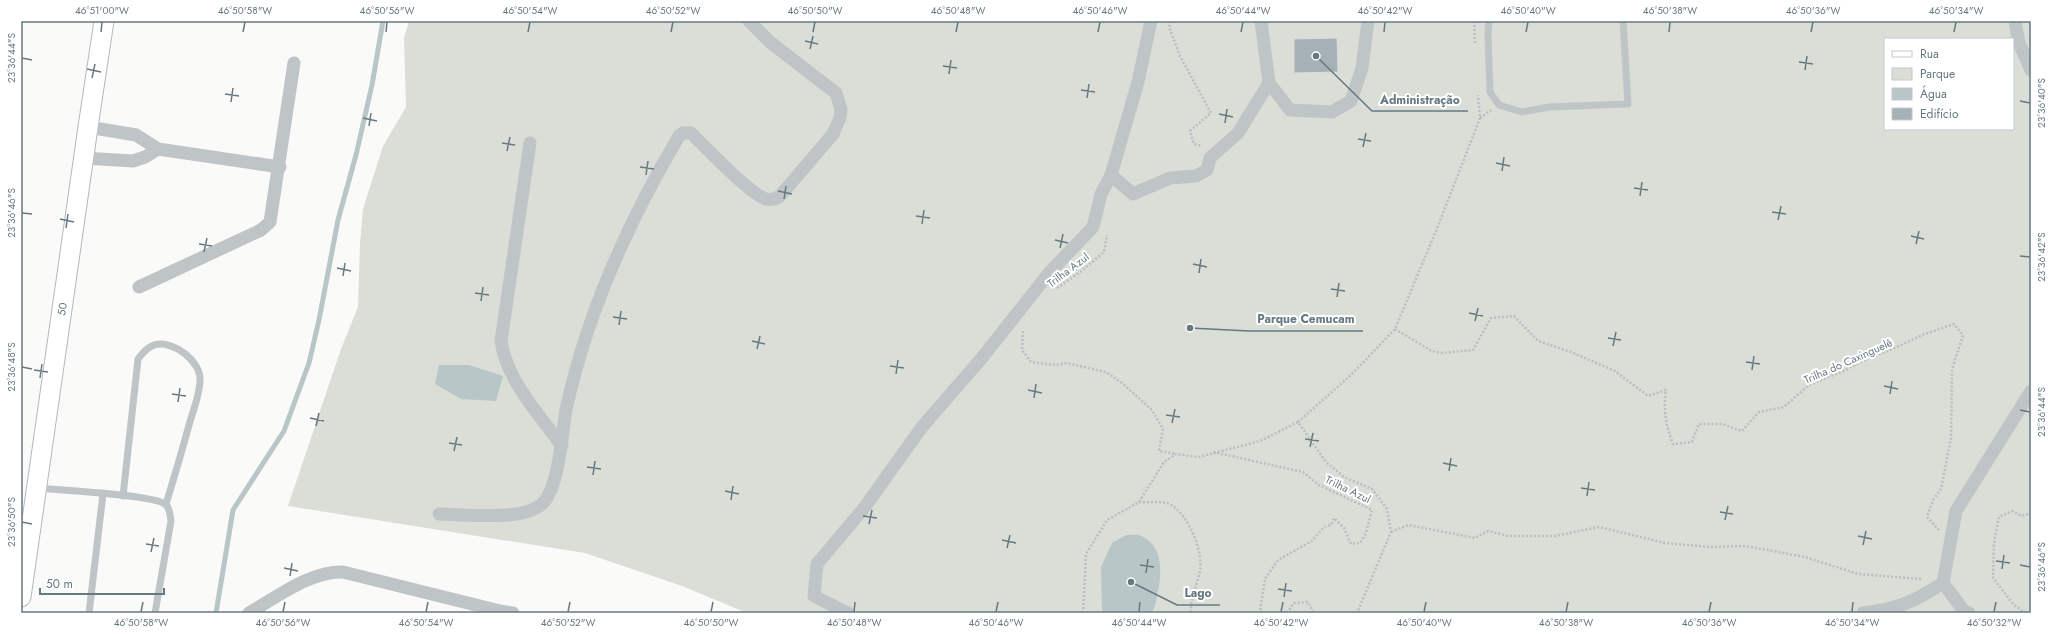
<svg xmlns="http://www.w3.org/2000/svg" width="2052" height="634" font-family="Jost,sans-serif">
  <rect width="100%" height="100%" fill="#fafaf8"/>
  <path fill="#dbded7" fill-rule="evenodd" d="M 409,21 L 2031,21 L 2031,613 L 747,613 L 682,586 L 585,553 L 288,506 L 341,349 L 358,307 L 360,244 L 363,209 L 383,146 L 406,107 L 404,38 ZM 1885,39 L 2013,39 L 2013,129 L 1885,129 Z"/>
  <g fill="#b8c6c8">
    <polygon points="439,365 469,365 503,376 496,401 461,399 435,384"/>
    <path d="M 1126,535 C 1130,535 1138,534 1141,536 C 1169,548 1160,587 1154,609 L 1150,613 L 1104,613 L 1102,611 L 1101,567 L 1112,543 Z"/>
  </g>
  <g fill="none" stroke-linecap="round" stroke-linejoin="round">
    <polyline stroke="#b8c6c8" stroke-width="5" points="216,613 233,510 284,431 309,363 319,320 338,220 356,155 372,85 383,21"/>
  </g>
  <polygon fill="#a6b1b5" stroke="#dcdcda" points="1337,38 1338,72 1294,73 1294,39"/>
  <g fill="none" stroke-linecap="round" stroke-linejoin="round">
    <defs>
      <polyline id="secondary" points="21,597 88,127 104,21"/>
    </defs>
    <use href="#secondary" stroke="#b2b9bc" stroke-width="21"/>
    <g stroke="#babec0" stroke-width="2.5" stroke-dasharray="2 2" stroke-linecap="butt">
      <polyline points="1171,21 1169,27 1180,56 1211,113 1190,131 1194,144 1202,146"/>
      <polyline points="1474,21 1475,45"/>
      <polyline points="1480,118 1491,110"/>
      <polyline points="1057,288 1083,270 1104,252 1107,235"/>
      <path d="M 1395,329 L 1430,350 L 1440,353 L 1473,350 L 1491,318 L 1514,316 L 1538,341 L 1571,352 L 1615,371 L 1648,396 L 1666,390 C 1663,409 1666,426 1673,444 L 1692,442 L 1699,424 L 1722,424 L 1742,431 L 1759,412 L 1784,407 L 1809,385 L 1843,371 L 1867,359 L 1895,348 L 1922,335 L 1954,324 L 1963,335 L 1952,369 L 1951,438 L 1941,489 L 1933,500 L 1927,517 L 1939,530"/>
      <polyline points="1023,331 1022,350 1031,362 1056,365 1067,363 1106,372 1122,383 1152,410 1163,429 1159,451 1176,454"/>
      <polyline points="1298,422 1351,375 1395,329 1436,231 1480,118 1478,95"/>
      <polyline points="1213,452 1303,472 1319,485 1372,510 1366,533 1360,543 1351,544 1344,528 1334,518 1331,525 1324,527 1312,541 1278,560 1265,579 1260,611 1261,613"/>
      <path d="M 1139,502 C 1148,503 1159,501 1167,503 C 1187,510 1204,552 1200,571 C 1197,585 1190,598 1191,613"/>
      <polyline points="1391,532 1408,525 1475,538 1488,531 1508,536 1555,536 1599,527 1665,543 1710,547 1746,546 1805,557 1858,574 1921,579"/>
      <polyline points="1083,613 1086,554 1107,520 1139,502 1164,462 1176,454 1199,457 1260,441 1298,422 1326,462 1344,477 1372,489 1387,509 1391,532 1357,613"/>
      <polyline points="1287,613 1294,603 1308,602 1314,613"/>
      <polyline points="2026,613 2014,605 1993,578 1994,543 1999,517 2012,511 2022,516 2031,513"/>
    </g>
    <g stroke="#bfc5c7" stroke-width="7">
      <polyline points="1489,21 1488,35 1490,92 1499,105 1522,112 1549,107 1628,104 1623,21"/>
      <path d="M 37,488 C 58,490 154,495 165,504 C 170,508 170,515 171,521 L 155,613"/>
      <path d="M 123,496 L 138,359 C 143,353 146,348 154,345 C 172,339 201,361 200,380 C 200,394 193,411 189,425 C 182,451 174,478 166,504"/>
      <polyline points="89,613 103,494"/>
    </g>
    <g stroke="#bfc5c7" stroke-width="13">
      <polyline points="1261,21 1269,83 1290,110 1332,112 1351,101 1362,68 1368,21"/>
      <polyline points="2015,21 2019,43 2031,70"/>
      <polyline points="88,127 136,135 158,149 280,167"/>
      <path d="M 530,143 L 501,341 C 507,381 539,414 562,446"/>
      <polyline points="83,158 133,161 145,157 158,149"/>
      <polyline points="1111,175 1133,194 1170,178 1196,176 1207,170 1210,158 1238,133 1269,83"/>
      <polyline points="139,287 261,230 270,222 294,63"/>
      <path d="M 439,514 C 464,514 525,522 543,503 C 559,487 562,432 566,410 C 587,312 628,222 679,136 L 683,133 L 691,133 C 704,146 751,195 766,199 C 771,200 776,199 780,196 L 833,134 L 840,118 L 841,109 L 836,93 L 771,43 L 749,21"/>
      <path d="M 249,613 C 277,597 310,571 343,572 L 500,611 L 513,613"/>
      <polyline points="848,613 814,596 817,564 864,508 922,427 981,359 1049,273 1093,227 1101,194 1111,175 1138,82 1151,21"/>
      <path d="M 1863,613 C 1897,609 1914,602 1943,583"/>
      <polyline points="1969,613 1964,611 1943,583 1956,511 2031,391"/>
    </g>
    <use href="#secondary" stroke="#fff" stroke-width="19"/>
  </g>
  <path fill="none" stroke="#667981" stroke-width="1.5" d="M 101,32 L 102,22M 243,32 L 245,22M 386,32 L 387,22M 528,32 L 530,22M 671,32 L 673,22M 813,32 L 815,22M 956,32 L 958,22M 1098,32 L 1100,22M 1241,32 L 1243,22M 1384,32 L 1385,22M 1526,32 L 1528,22M 1669,32 L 1670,22M 1811,32 L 1813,22M 1954,32 L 1956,22M 805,41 L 818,44M 810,49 L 813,36M 22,58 L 32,60M 1799,62 L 1813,64M 943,66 L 957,68M 87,69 L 101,72M 1805,70 L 1807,56M 949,74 L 951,60M 92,78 L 95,64M 1081,90 L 1095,92M 225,94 L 239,96M 1087,98 L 1089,84M 2020,101 L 2030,103M 231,102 L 233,88M 1219,114 L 1233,117M 363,118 L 377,121M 1225,123 L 1227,109M 369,126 L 371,113M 1358,139 L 1371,141M 502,143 L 515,145M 1363,147 L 1366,133M 507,151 L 510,137M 1496,163 L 1510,166M 640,167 L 654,169M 1502,171 L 1504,157M 646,175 L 648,161M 1634,188 L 1648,190M 778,191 L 792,194M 1640,196 L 1642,182M 784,199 L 786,186M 1772,212 L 1786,214M 22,213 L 32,214M 916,216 L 930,218M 60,219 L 74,222M 1778,220 L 1781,206M 922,224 L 924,210M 66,228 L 68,214M 1911,236 L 1924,239M 1055,240 L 1068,243M 199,244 L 212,246M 1916,244 L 1919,231M 1060,248 L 1063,234M 204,252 L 207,238M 2020,256 L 2030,257M 1193,264 L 1207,267M 337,268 L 351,271M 1199,273 L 1201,259M 343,276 L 345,263M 1331,289 L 1345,291M 475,293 L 489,295M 1337,297 L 1339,283M 481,301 L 483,287M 1469,313 L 1483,316M 613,317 L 627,319M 1475,321 L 1478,308M 619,325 L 621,311M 1608,338 L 1621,340M 752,341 L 765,344M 1613,346 L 1616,332M 757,349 L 760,336M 1746,362 L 1760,364M 890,366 L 904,368M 22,367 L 32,369M 34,370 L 48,372M 1752,370 L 1754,356M 896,374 L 898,360M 40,378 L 42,364M 1884,386 L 1898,389M 1028,390 L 1042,393M 172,394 L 186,396M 1890,394 L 1892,381M 1034,398 L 1036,384M 178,402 L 180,388M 2020,410 L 2030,412M 1166,415 L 1180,417M 310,418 L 324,421M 1172,423 L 1175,409M 316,426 L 319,413M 1305,439 L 1319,441M 449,443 L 462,445M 1310,447 L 1313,433M 454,451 L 457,437M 1443,463 L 1457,466M 587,467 L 601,469M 1449,471 L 1451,458M 593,475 L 595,461M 1581,488 L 1595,490M 725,491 L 739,494M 1587,496 L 1589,482M 731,500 L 733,486M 1720,512 L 1733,514M 863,516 L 877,518M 1725,520 L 1728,506M 22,522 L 32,524M 869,524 L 872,510M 1858,536 L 1872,539M 1002,540 L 1016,543M 146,544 L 159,546M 1863,545 L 1866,531M 1007,548 L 1010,535M 151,552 L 154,538M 1996,561 L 2010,563M 1140,565 L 1154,567M 2020,565 L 2030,567M 284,568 L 298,571M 2002,569 L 2004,555M 1146,573 L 1148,559M 290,576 L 292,563M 1278,589 L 1292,591M 1284,597 L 1286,583M 141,612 L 143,602M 283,612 L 285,602M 426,612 L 428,602M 568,612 L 570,602M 711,612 L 713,602M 854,612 L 855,602M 996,612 L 998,602M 1139,612 L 1140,602M 1281,612 L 1283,602M 1424,612 L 1426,602M 1566,612 L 1568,602M 1709,612 L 1711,602M 1852,612 L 1853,602M 1994,612 L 1996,602"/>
  <g text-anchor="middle" stroke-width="4" stroke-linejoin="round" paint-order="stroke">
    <g font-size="11" fill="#667981" stroke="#fff">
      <text transform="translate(1068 270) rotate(-37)" y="4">Trilha Azul</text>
      <text transform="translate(62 309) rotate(-82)" y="4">50</text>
      <text transform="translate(1848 361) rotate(-24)" y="4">Trilha do Caxinguelê</text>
      <text transform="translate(1348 489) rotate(26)" y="4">Trilha Azul</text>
    </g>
  </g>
  <path fill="none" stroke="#667981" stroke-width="1.5" d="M1316 56L1372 111H1468M1190 328L1249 331H1363M1131 582L1177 605H1220"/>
  <g fill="#667981" stroke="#fff" stroke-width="1.5">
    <circle cx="1316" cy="56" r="4"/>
    <circle cx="1190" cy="328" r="4"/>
    <circle cx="1131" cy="582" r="4"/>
  </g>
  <g font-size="12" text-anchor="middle" font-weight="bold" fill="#667981" stroke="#fff" stroke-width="4" stroke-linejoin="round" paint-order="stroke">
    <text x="1420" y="104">Administração</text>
    <text x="1306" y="323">Parque Cemucam</text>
    <text x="1198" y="597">Lago</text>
  </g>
  <rect width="2052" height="634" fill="none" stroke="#ffffff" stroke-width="44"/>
  <rect x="1884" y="38" width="130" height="92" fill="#ffffff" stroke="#c2c9cd"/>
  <rect x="1892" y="51" width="20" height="6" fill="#ffffff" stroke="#c2c9cd"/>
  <text x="1920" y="58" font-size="12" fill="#667981">Rua</text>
  <rect x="1892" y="68" width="20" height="12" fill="#dbded7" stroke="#c2c9cd"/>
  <text x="1920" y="78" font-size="12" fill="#667981">Parque</text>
  <rect x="1892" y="88" width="20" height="12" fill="#b8c6c8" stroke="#c2c9cd"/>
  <text x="1920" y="98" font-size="12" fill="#667981">Água</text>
  <rect x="1892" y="108" width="20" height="12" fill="#a6b1b5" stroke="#c2c9cd"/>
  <text x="1920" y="118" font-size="12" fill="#667981">Edifício</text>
  <path d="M40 588v6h124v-6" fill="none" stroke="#667981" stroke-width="2"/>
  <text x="46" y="588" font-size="12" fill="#667981" stroke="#ffffff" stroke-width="3" paint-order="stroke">50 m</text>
  <rect x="22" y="22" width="2008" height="590" fill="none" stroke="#667981" stroke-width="1.5"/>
  <g font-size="10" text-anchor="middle" fill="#667981">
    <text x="102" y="14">46°51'00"W</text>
    <text x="245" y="14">46°50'58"W</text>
    <text x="387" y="14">46°50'56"W</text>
    <text x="530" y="14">46°50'54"W</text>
    <text x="673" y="14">46°50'52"W</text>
    <text x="815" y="14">46°50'50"W</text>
    <text x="958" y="14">46°50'48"W</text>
    <text x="1100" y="14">46°50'46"W</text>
    <text x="1243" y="14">46°50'44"W</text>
    <text x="1385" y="14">46°50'42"W</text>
    <text x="1528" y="14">46°50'40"W</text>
    <text x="1670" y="14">46°50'38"W</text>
    <text x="1813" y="14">46°50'36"W</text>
    <text x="1956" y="14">46°50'34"W</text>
    <text transform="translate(11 58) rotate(-90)" y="4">23°36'44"S</text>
    <text transform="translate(2041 103) rotate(-90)" y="4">23°36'40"S</text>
    <text transform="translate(11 213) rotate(-90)" y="4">23°36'46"S</text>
    <text transform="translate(2041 257) rotate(-90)" y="4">23°36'42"S</text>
    <text transform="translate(11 367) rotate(-90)" y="4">23°36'48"S</text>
    <text transform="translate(2041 412) rotate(-90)" y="4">23°36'44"S</text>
    <text transform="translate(11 522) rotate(-90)" y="4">23°36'50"S</text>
    <text transform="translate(2041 567) rotate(-90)" y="4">23°36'46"S</text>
    <text x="141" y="626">46°50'58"W</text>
    <text x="283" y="626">46°50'56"W</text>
    <text x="426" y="626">46°50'54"W</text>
    <text x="568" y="626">46°50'52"W</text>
    <text x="711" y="626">46°50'50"W</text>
    <text x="854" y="626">46°50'48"W</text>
    <text x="996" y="626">46°50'46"W</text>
    <text x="1139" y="626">46°50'44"W</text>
    <text x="1281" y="626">46°50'42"W</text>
    <text x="1424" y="626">46°50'40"W</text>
    <text x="1566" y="626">46°50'38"W</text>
    <text x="1709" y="626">46°50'36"W</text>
    <text x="1852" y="626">46°50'34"W</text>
    <text x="1994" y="626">46°50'32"W</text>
  </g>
</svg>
